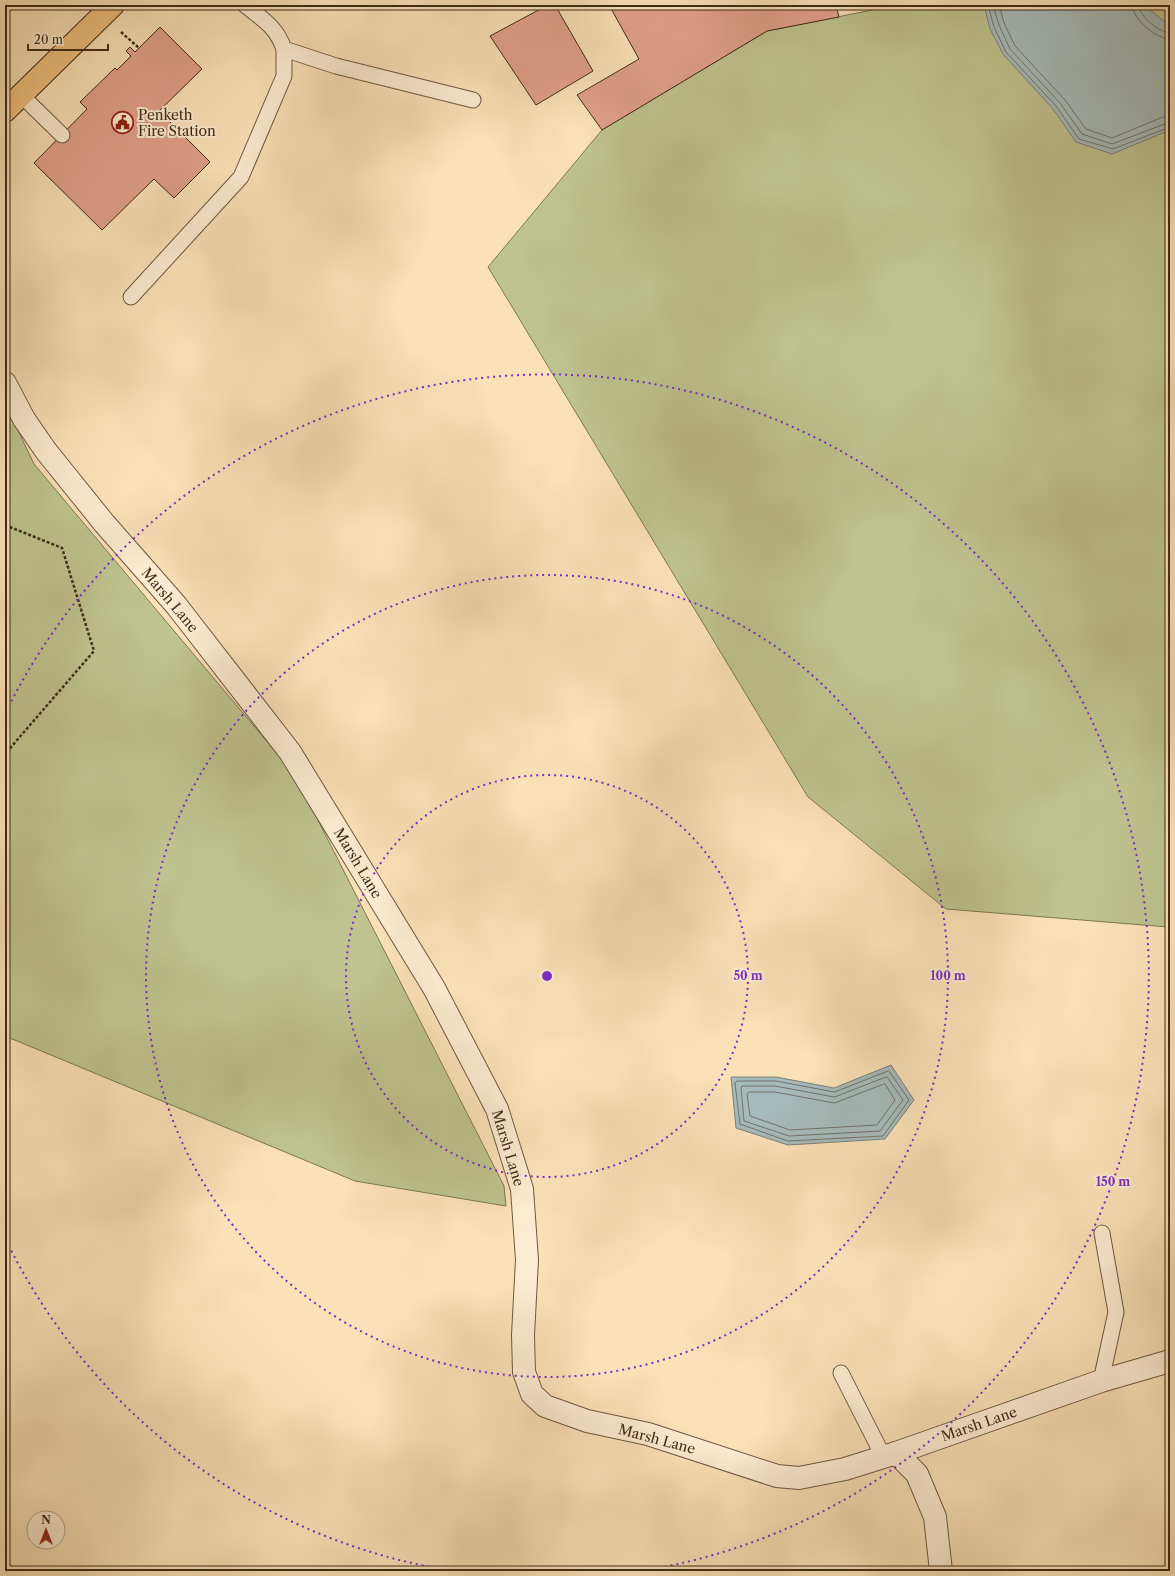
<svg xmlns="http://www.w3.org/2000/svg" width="1175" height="1576" font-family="'Libre Caslon Text',serif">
  <rect width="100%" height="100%" fill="#fbe1b8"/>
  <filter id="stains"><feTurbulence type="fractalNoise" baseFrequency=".005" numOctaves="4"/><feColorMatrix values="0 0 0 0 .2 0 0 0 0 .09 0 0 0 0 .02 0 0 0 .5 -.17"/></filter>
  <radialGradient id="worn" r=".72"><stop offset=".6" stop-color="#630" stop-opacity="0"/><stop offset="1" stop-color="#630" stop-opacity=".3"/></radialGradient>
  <g fill="#bec38f" stroke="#7e7754">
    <polygon points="897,5 1170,5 1170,927 1168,927 946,909 808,797 488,267 602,130 767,31"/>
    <polygon points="5,403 34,464 295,775 504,1186 506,1206 355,1181 5,1036"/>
  </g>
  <g fill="#a5baba" stroke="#7c817a">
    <polygon points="984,5 1146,5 1149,9 1167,24 1170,24 1170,130 1112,154 1076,142 1053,109 1003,54 990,29"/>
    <polygon points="891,1065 914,1100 885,1139 788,1145 736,1128 731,1077 776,1077 834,1088"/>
  </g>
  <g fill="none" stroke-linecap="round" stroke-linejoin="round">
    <g stroke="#72726a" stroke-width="1">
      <polyline points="988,5 994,27 1006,52 1056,106 1079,139 1113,149 1170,127"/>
      <polyline points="993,5 999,25 1010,49 1060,103 1082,134 1112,144 1170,122"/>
      <polyline points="999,5 1004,23 1015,46 1065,100 1086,129 1112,138 1163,117 1170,116"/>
      <path d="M 1132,5 C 1133,19 1156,39 1170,39"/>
      <path d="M 1138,5 C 1139,16 1160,33 1170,33"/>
      <polygon points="889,1071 909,1100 883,1136 788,1141 740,1124 735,1083 737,1081 776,1081 834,1092"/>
      <polygon points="887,1077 903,1100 880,1131 789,1136 744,1121 741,1088 742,1086 775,1086 834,1097"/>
      <polygon points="885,1084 895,1100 877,1125 790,1130 750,1116 747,1094 749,1092 775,1092 834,1103"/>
    </g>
  </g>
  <g fill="#e0a08a" stroke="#3e2b19">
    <polygon points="548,5 555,5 593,71 536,105 490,36"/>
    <polygon points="609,5 836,5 839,17 767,31 602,130 577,95 639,59"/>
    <polygon points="160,27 202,69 159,111 210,162 174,198 154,179 102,230 34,163 87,109 80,102 115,68 117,70 131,56 126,51 130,47 135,52"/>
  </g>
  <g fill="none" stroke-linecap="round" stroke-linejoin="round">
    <defs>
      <g id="service">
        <path d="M 245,5 C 263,20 276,26 284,49 L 336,66 L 473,100"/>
        <polyline points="21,95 62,135"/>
        <polyline points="131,297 241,177 284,76 284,49"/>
        <polyline points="841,1373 883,1456"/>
        <polyline points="1101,1381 1116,1312 1102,1233"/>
      </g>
      <g id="minor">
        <polyline points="5,383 24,419 46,451 104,523 176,605 290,752 434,988 497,1109 522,1189 527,1260 523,1335 524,1372 532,1394 545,1406 587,1421 648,1434 777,1476 799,1478 845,1469 896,1453 1101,1381 1170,1361"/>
        <polyline points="896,1453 917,1474 935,1517 941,1571"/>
      </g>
      <polyline id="primary" points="5,111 113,5"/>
    </defs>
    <use href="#service" stroke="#6d5841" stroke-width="17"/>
    <use href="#minor" stroke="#6d5841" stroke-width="24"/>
    <use href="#primary" stroke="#3e2b19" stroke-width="24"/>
    <g stroke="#3e2b19" stroke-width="2.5" stroke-dasharray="3 2" stroke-linecap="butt">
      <polyline points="121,32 139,48"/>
      <polyline points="5,525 62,548 94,651 5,754"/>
    </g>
    <use href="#service" stroke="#fcecd1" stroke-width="15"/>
    <use href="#minor" stroke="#fcecd1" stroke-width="22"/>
    <use href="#primary" stroke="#eec07c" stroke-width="22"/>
  </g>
  <g fill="none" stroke="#7b2cbf" stroke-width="2" stroke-dasharray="2 4">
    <circle cx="547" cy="976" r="201"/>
    <circle cx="547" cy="976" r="401"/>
    <path d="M453 1571A602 602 0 0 1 6 1240M6 712A602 602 0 1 1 641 1571"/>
  </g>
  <defs>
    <symbol id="civic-ring" viewBox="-11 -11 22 22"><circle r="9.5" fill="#fcecd1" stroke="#8f2418" stroke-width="1.5"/><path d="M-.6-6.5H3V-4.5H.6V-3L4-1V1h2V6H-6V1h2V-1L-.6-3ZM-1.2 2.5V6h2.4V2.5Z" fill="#8f2418"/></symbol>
  </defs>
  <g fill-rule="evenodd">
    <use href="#civic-ring" x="110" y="110" width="25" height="25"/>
  </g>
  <g text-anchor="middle" stroke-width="4" stroke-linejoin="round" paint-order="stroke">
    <g font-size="14" fill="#3e2b19" stroke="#fcecd1" text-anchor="start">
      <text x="138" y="120">Penketh<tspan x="138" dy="16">Fire Station</tspan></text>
    </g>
    <g font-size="14" fill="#3e2b19" stroke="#fcecd1">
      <text transform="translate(170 600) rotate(50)" y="5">Marsh Lane</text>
      <text transform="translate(358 863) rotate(59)" y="5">Marsh Lane</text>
      <text transform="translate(508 1148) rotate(73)" y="5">Marsh Lane</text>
      <text transform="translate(979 1424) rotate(-19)" y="5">Marsh Lane</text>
      <text transform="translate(657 1439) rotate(15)" y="5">Marsh Lane</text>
    </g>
  </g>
  <circle cx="547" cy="976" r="6" fill="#7b2cbf" stroke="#fcecd1" stroke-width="2"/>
  <g font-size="12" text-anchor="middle" font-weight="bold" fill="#7b2cbf" stroke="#fcecd1" stroke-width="4" stroke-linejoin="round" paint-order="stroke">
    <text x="748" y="980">50 m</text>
    <text x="948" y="980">100 m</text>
    <text x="1113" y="1186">150 m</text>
  </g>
  <rect width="1175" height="1576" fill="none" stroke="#fbe1b8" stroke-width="20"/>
  <rect x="6" y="6" width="1163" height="1564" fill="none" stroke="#3e2b19" stroke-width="2"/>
  <rect x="10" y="10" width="1155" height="1556" fill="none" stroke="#3e2b19"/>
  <g transform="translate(46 1530)"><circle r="19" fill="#fcecd1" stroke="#b09f87"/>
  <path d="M0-3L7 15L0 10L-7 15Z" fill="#8f2418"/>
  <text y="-6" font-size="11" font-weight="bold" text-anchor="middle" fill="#3e2b19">N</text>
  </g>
  <path d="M28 44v6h80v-6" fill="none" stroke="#3e2b19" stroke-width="2"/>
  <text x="34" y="44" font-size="12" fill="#3e2b19" stroke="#fcecd1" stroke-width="3" paint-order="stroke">20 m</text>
  <rect width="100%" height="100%" filter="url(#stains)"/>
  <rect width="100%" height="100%" fill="url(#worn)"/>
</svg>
